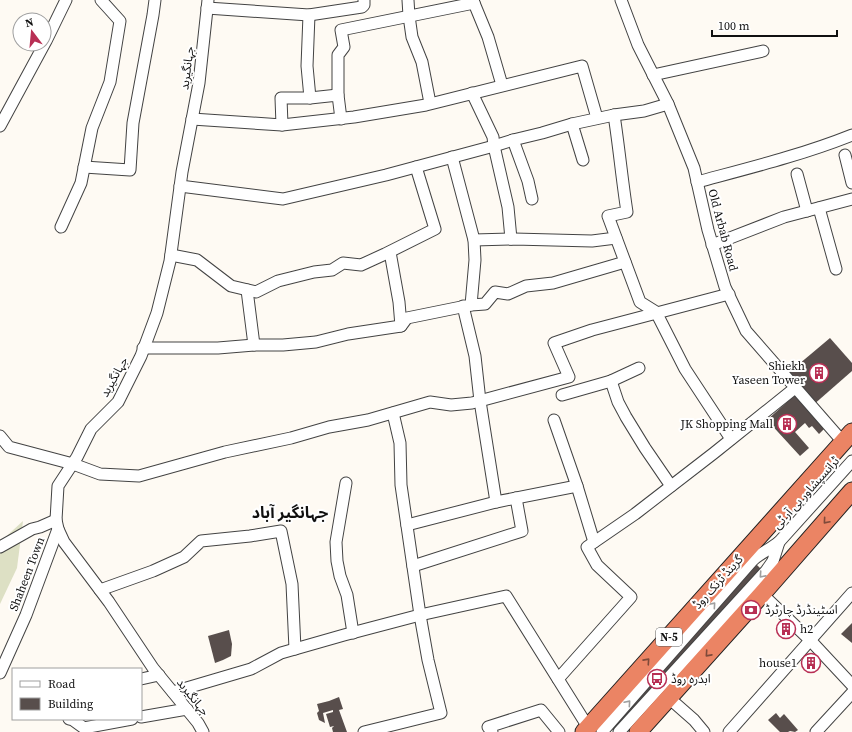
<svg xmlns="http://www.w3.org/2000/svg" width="852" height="732" font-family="'Source Serif 4','Noto Sans Arabic',serif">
  <rect width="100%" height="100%" fill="#fefaf3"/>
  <polygon fill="#dde0c4" points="23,521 17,568 0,604 0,542"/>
  <g fill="#584e4c">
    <polygon points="830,338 852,363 852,371 812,406 786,375"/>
    <polygon points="796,394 826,427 819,434 812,426 809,428 805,423 795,432 809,448 800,456 767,420"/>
    <polygon points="754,562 762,570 725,611 744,627 616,732 609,725"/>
    <polygon points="787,621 794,627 785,637 777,630"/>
    <polygon points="852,623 852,643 841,634"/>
    <polygon points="229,630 232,644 231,656 223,660 215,663 208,636"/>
    <polygon points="809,654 821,664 812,673 801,662"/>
    <polygon points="339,697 343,709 339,710 347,732 333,732 332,728 334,726 330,727 326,714 333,712 333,710 323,713 325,723 319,720 317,713 319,711 317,704 329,701"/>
    <polygon points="776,713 780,718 784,714 798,730 795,732 790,731 788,732 780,732 768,720"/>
  </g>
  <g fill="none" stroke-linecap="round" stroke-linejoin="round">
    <defs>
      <g id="minor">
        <polyline points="408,0 409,16 412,37 422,62 430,103"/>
        <polyline points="621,0 638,45 668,104 694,168 708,230 725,287 746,331 843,442"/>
        <polyline points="474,3 488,37 502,85"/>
        <polyline points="207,8 309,15 362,7 364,5 364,0"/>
        <polyline points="309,15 307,66 310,98"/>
        <polyline points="653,75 763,51"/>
        <polyline points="472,93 493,137 494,146 508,207 511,239"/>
        <polyline points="338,95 338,55 344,47 341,30 474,3 473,0"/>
        <path d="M 614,115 C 619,147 622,180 627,212 L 608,216 L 640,302 L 656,312 L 685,369 L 731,439"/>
        <polyline points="192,119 282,125 354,117 426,105 582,66 597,118"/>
        <polyline points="572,124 583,160"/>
        <polyline points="282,125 281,98 310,98 338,95 341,119"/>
        <polyline points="0,126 46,41 66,0"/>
        <polyline points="513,140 528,181 532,199"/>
        <polyline points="845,155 852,183"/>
        <polyline points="84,167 130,170 133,123 153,15 155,0"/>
        <polyline points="797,174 807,211"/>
        <path d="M 697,182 C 749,168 802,155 852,135"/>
        <polyline points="180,186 283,199 386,175 494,146 513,140 542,133 572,124 614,115 644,111 668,104"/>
        <polyline points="819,208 836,269"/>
        <polyline points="61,227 81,183 92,128 110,82 120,21 101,0"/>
        <polyline points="474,240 514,239 592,241 616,238"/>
        <polyline points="712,245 784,217 852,199"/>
        <polyline points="390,252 399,302 401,326"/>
        <polyline points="171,255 197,260 231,286 256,292 278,281 314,272 332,270 343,263 361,265 385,254 435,229 416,167"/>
        <polyline points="247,290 254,345"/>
        <polyline points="471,305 485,304 495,292 508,294 526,286 553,283 625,262"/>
        <polyline points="463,306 475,356 480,401 496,502"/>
        <polyline points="143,348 218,348 254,345 283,345 316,342 348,334 401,326 407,318 471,305 475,260 474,240 452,157"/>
        <polyline points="611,381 618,402 626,417 645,448 671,486"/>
        <polyline points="562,395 611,381 639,368"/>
        <polyline points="554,420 577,486 594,542"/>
        <polyline points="0,436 9,447 73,464 100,474 139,476 225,452 291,438 329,427 368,420 430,402 451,405 472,403 569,377 554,343 592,330 729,294"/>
        <polyline points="346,483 336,542 337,561 340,576 347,595 353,633"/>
        <polyline points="407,525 496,502 577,486"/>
        <polyline points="779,542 852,461"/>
        <polyline points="0,547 32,529 40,527 56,520"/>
        <polyline points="413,566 522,531 516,498"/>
        <polyline points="100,590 153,571 184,557 201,541 250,536 281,531 292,584 295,649"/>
        <polyline points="762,594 810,640 852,685"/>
        <polyline points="0,673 26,615 58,529"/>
        <polyline points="141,679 159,675"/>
        <polyline points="558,679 631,597 597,565 587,547 635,514 714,453 795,388"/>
        <polyline points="173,692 251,669 281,653 344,635 420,615 506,596 588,727"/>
        <polyline points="669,698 694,720 704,732"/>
        <polyline points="141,717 187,709"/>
        <polyline points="69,719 73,720 84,728 132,719"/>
        <polyline points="203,732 198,723 153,668 109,602 64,542 58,529 56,520 58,486 77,457 91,429 118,402 141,356 157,313 170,261 182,172 199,83 208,0"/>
        <polyline points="364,732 441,713 428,660 420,615 401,485 400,443 393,413"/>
        <polyline points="492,732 488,727 541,710 559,732"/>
        <path d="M 602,732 L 752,561 C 760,553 771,549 779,542 L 773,561 L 766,571 L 619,732"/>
        <polyline points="729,732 852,593"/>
        <polyline points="816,732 852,693"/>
      </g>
      <g id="highway">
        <polyline points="584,732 852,432"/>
        <polyline points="638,732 762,594 852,491"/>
      </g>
    </defs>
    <use href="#minor" stroke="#434343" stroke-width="13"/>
    <use href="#highway" stroke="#212121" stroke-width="19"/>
    <use href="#minor" stroke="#fff" stroke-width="11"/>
    <use href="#highway" stroke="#eb8464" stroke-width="17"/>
  </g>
  <defs><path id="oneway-chevron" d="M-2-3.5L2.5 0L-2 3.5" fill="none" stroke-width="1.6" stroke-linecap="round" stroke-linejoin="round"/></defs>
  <g stroke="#7e4a3a">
    <use href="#oneway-chevron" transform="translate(826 521) rotate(131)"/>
    <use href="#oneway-chevron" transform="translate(708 654) rotate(132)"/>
    <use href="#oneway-chevron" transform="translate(647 661) rotate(-48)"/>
  </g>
  <g stroke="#9f9f9f">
    <use href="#oneway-chevron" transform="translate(762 575) rotate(132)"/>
    <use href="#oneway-chevron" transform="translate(713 605) rotate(-49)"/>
    <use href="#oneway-chevron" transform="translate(628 703) rotate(-49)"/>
  </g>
  <defs>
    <symbol id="building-ring" viewBox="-11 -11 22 22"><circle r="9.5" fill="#fff" stroke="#b82f54" stroke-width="1.5"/><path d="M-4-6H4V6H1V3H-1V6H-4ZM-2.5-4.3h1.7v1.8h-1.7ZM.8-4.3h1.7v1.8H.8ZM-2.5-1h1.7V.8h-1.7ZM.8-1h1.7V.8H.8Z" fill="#b82f54"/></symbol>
    <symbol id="bank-ring" viewBox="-11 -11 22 22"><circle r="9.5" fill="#fff" stroke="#b82f54" stroke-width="1.5"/><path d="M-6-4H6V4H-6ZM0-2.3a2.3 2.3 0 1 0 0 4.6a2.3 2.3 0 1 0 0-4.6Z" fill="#b82f54"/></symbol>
    <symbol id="bus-ring" viewBox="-11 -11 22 22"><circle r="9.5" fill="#fff" stroke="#b82f54" stroke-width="1.5"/><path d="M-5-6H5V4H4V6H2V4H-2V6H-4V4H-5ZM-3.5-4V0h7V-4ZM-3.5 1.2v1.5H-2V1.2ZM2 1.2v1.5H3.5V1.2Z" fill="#b82f54"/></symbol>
  </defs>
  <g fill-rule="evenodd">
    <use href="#building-ring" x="808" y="362" width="22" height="22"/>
    <use href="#building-ring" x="776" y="413" width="22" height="22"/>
    <use href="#bank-ring" x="740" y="599" width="22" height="22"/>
    <use href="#building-ring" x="775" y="618" width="22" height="22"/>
    <use href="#building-ring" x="800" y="652" width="22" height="22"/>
    <use href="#bus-ring" x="646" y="668" width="22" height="22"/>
  </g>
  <g text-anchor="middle" stroke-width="4" stroke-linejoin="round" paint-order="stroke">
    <rect fill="#fff" stroke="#585858" stroke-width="1" x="656" y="628" width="26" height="18" rx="3"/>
    <g font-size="11" font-weight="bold" fill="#101010">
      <text x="669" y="641">N-5</text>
    </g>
    <g font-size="12" fill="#101010" stroke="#fff">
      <text transform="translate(187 68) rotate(-83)" y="4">جہانگیربد</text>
      <text transform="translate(723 230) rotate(75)" y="4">Old Arbab Road</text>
      <text transform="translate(114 377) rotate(-61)" y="4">جہانگیربد</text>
      <text transform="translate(806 493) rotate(-48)" y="4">ٹرانسپشاور بی آر ٹی</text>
      <text transform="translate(27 574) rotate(-69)" y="4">Shaheen Town</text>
      <text transform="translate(718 582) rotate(-48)" y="4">گرینڈ ٹرنک روڈ</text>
      <text transform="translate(193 697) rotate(51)" y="4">جہانگیربد</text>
    </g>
    <g font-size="12" fill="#101010" stroke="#fff" text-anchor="end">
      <text x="805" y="370">Shiekh<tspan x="805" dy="14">Yaseen Tower</tspan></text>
      <text x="773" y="428">JK Shopping Mall</text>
      <text x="765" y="614" text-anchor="start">اسٹینڈرڈ چارٹرڈ</text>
      <text x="800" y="633" text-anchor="start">h2</text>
      <text x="797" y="667">house1</text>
      <text x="671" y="683" text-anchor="start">ابدرہ روڈ</text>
    </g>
    <g font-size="16" font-weight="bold" fill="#101010" stroke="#fff">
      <text x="290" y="518">جہانگیر آباد</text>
    </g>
  </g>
  <rect x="12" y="668" width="130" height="52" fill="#ffffff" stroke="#9f9f9f"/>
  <rect x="20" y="681" width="20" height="6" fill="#ffffff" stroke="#9f9f9f"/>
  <text x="48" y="688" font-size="12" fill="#101010">Road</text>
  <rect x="20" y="698" width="20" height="12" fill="#584e4c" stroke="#9f9f9f"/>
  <text x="48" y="708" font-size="12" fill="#101010">Building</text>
  <g transform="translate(32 32) rotate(344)"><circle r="19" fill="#ffffff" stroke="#9f9f9f"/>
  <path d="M0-3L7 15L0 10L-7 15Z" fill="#b82f54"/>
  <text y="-6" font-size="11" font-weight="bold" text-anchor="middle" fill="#101010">N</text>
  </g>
  <path d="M712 30v6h125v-6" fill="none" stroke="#101010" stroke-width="2"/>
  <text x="718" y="30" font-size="12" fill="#101010" stroke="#ffffff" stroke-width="3" paint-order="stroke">100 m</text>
</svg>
